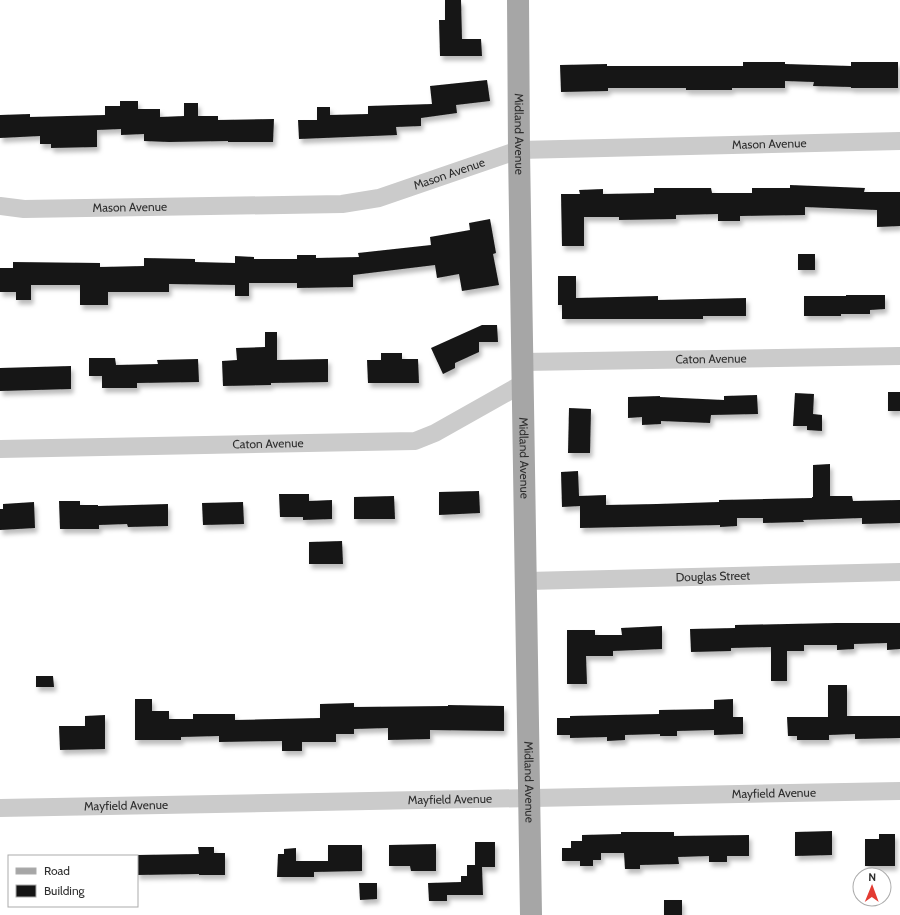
<svg xmlns="http://www.w3.org/2000/svg" width="900" height="915" font-family="Cabin,sans-serif">
  <defs>
    <filter id="shadow"><feDropShadow dx="2.5" dy="4.5" stdDeviation="2" flood-color="#0004"/></filter>
  </defs>
  <rect width="100%" height="100%" fill="#fff"/>
  <g fill="#151515" filter="url(#shadow)">
    <polygon points="445,0 461,0 462,39 481,39 482,56 440,56 439,20 445,20"/>
    <polygon points="743,62 785,62 785,64 851,66 851,62 898,62 898,88 851,88 851,87 813,86 814,82 785,81 785,88 732,88 732,90 686,90 686,88 608,88 608,91 561,92 560,65 607,64 607,66 743,66"/>
    <polygon points="487,80 490,101 456,105 457,113 421,118 421,126 396,127 397,135 299,139 298,120 317,120 317,107 330,107 330,115 368,114 368,106 432,104 430,86"/>
    <polygon points="120,101 138,101 138,109 160,109 160,117 184,116 184,103 198,103 198,116 218,116 218,120 274,119 273,142 228,142 228,141 169,142 144,141 144,134 121,135 121,129 97,130 97,147 51,148 51,144 40,144 40,136 0,138 0,115 30,114 30,117 105,115 105,106 120,106"/>
    <polygon points="790,185 865,188 864,192 900,192 900,226 877,227 877,210 805,207 805,215 740,216 740,221 718,221 718,214 676,215 676,219 619,220 619,217 584,217 584,246 562,246 561,194 580,194 579,190 603,189 603,194 654,193 654,188 711,188 712,193 752,193 752,188 790,188"/>
    <polygon points="490,219 496,253 493,254 499,285 462,291 459,274 437,278 435,265 353,275 353,287 297,288 297,283 249,283 249,296 235,296 235,285 169,284 169,292 108,292 108,305 80,305 80,285 31,285 31,300 16,300 16,292 0,292 0,268 13,268 13,262 100,263 100,267 144,266 144,258 195,259 195,262 235,263 235,256 254,257 254,259 297,259 297,255 316,255 316,258 359,257 358,253 431,245 430,237 470,230 469,223"/>
    <rect x="798" y="254" width="17" height="16"/>
    <polygon points="558,276 576,276 576,298 658,296 658,300 746,298 746,316 703,316 703,319 562,319 562,305 558,305"/>
    <polygon points="846,295 885,295 885,309 870,310 870,314 841,314 841,316 804,316 804,296 846,296"/>
    <polygon points="482,325 497,325 498,342 479,342 479,352 455,363 455,368 443,374 431,348"/>
    <polygon points="265,332 277,332 277,360 328,359 328,382 271,383 271,385 223,386 222,361 237,360 236,348 265,347"/>
    <polygon points="381,353 402,353 402,359 418,359 419,383 368,383 367,360 381,360"/>
    <polygon points="89,358 115,358 116,365 158,364 157,360 198,359 199,382 137,383 137,388 102,388 102,376 89,376"/>
    <polygon points="71,366 71,389 0,391 0,368"/>
    <rect x="888" y="392" width="12" height="19"/>
    <polygon points="795,393 814,394 813,414 822,415 822,431 807,430 807,426 793,426"/>
    <polygon points="757,395 758,414 711,415 710,423 661,421 661,424 642,425 642,417 628,418 628,397 660,396 660,397 724,400 724,396"/>
    <polygon points="569,408 591,409 590,453 568,453"/>
    <polygon points="830,464 830,496 852,496 853,501 900,500 900,523 862,524 862,518 803,520 804,522 763,523 763,518 737,518 737,526 720,527 720,525 580,528 580,506 562,507 561,472 578,471 579,496 606,495 606,505 657,504 719,502 719,500 812,498 812,497 813,497 813,465"/>
    <polygon points="479,491 480,513 439,515 439,492"/>
    <polygon points="279,494 309,494 309,501 332,500 332,519 303,520 303,517 280,517"/>
    <polygon points="394,496 395,519 354,519 354,497"/>
    <polygon points="59,501 80,501 80,505 98,505 98,506 168,504 168,526 128,527 127,524 99,525 99,529 60,529"/>
    <polygon points="34,502 35,528 0,530 0,509 3,509 3,504"/>
    <polygon points="243,502 244,524 203,525 202,503"/>
    <polygon points="342,541 343,564 309,564 309,542"/>
    <polygon points="836,623 900,623 900,649 887,650 887,643 854,644 854,649 837,650 837,645 804,645 804,651 787,651 787,681 771,681 771,647 731,648 731,651 691,652 690,629 735,628 735,625"/>
    <polygon points="662,626 662,649 613,651 613,656 586,656 587,684 567,684 567,630 595,630 595,635 622,635 621,628"/>
    <polygon points="36,676 53,676 54,687 36,687"/>
    <polygon points="828,685 847,685 847,716 900,716 900,738 855,739 855,734 829,735 829,740 797,740 797,736 788,736 787,717 828,717"/>
    <polygon points="135,699 152,699 152,711 169,711 169,719 193,719 193,714 235,714 235,720 320,718 320,704 354,703 354,707 448,706 448,705 504,706 504,731 430,730 430,739 388,740 388,728 354,729 354,734 336,734 336,742 302,742 302,751 282,751 282,741 219,742 219,736 181,737 181,740 135,740"/>
    <polygon points="733,699 733,717 743,717 743,734 714,735 714,730 677,731 677,736 660,736 660,734 625,735 625,740 607,741 607,737 570,738 570,735 557,735 557,718 570,718 570,716 659,714 659,710 714,709 714,700"/>
    <polygon points="105,715 105,749 60,750 59,726 85,726 85,716"/>
    <polygon points="832,831 832,855 795,856 795,832"/>
    <polygon points="621,832 674,832 674,836 749,835 749,856 727,856 727,862 709,862 709,856 678,857 679,864 640,865 640,869 625,869 624,853 601,853 601,860 593,860 593,866 580,866 580,861 562,861 562,848 571,848 571,841 582,841 582,835 621,834"/>
    <polygon points="879,834 895,834 895,866 865,866 865,839 879,839"/>
    <polygon points="475,842 495,842 495,867 482,867 483,895 447,895 447,901 429,901 428,883 461,882 461,876 467,876 467,865 475,865"/>
    <polygon points="436,844 436,871 411,871 410,866 389,866 389,845"/>
    <polygon points="328,845 362,845 362,871 314,872 314,877 277,877 278,854 284,854 284,849 296,848 296,861 328,861"/>
    <polygon points="198,847 214,847 214,853 225,853 225,875 199,875 199,874 137,875 137,855 199,854"/>
    <polygon points="359,883 377,883 377,899 360,900"/>
    <rect x="664" y="900" width="18" height="15"/>
  </g>
  <g fill="none" stroke-linecap="round" stroke-linejoin="round">
    <g stroke="#cbcbcb" stroke-width="18">
      <path id="s1" d="M 0,206 L 24,209 L 342,204 L 379,198 L 519,150 L 900,141"/>
      <path id="s2" d="M 522,362 L 900,356"/>
      <path id="s3" d="M 0,449 L 415,441 L 435,433 L 522,384"/>
      <path id="s4" d="M 527,581 L 900,572"/>
      <path id="s5" d="M 0,808 L 900,791"/>
    </g>
    <path stroke="#a6a6a6" stroke-width="22" id="s6" d="M 518,0 L 519,150 L 531,915"/>
  </g>
  <g text-anchor="middle" stroke-width="4" stroke-linejoin="round" paint-order="stroke">
    <g font-size="12" fill="#2e2e2e" stroke="#fff">
      <text dy="4" stroke="none"><textPath href="#s6" startOffset="134">Midland Avenue</textPath></text>
      <text dy="4" stroke="none"><textPath href="#s1" startOffset="778">Mason Avenue</textPath></text>
      <text dy="4" stroke="none"><textPath href="#s1" startOffset="454">Mason Avenue</textPath></text>
      <text dy="4" stroke="none"><textPath href="#s1" startOffset="130">Mason Avenue</textPath></text>
      <text dy="4" stroke="none"><textPath href="#s2" startOffset="189">Caton Avenue</textPath></text>
      <text dy="4" stroke="none"><textPath href="#s3" startOffset="268">Caton Avenue</textPath></text>
      <text dy="4" stroke="none"><textPath href="#s6" startOffset="458">Midland Avenue</textPath></text>
      <text dy="4" stroke="none"><textPath href="#s4" startOffset="186">Douglas Street</textPath></text>
      <text dy="4" stroke="none"><textPath href="#s6" startOffset="782">Midland Avenue</textPath></text>
      <text dy="4" stroke="none"><textPath href="#s5" startOffset="774">Mayfield Avenue</textPath></text>
      <text dy="4" stroke="none"><textPath href="#s5" startOffset="450">Mayfield Avenue</textPath></text>
      <text dy="4" stroke="none"><textPath href="#s5" startOffset="126">Mayfield Avenue</textPath></text>
    </g>
  </g>
  <rect x="8" y="855" width="130" height="52" fill="#ffffff" stroke="#ababab"/>
  <rect x="16" y="868" width="20" height="6" fill="#a6a6a6" stroke="#ababab"/>
  <text x="44" y="875" font-size="12" fill="#2e2e2e">Road</text>
  <rect x="16" y="885" width="20" height="12" fill="#151515" stroke="#ababab"/>
  <text x="44" y="895" font-size="12" fill="#2e2e2e">Building</text>
  <g transform="translate(872 887) rotate(1)"><circle r="19" fill="#ffffff" stroke="#ababab"/>
  <path d="M0-3L7 15L0 10L-7 15Z" fill="#e33b32"/>
  <text y="-6" font-size="11" font-weight="bold" text-anchor="middle" fill="#2e2e2e">N</text>
  </g>
</svg>
